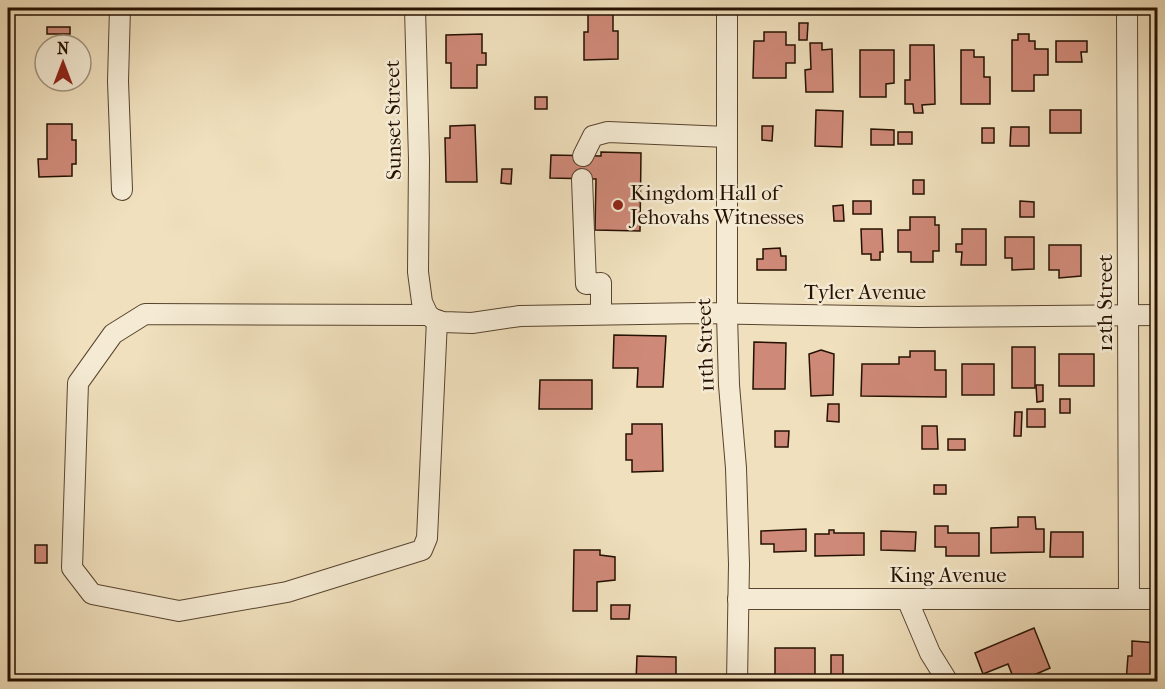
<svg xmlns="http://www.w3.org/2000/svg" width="1165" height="689" font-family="'IM FELL French Canon',serif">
  <rect width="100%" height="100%" fill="#f0e0bd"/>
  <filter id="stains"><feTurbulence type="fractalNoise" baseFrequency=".00333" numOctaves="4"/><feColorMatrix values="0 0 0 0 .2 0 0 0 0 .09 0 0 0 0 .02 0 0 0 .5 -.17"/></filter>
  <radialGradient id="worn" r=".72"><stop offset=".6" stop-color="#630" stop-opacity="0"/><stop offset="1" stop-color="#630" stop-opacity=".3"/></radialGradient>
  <g fill="#cf8978" stroke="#251000" stroke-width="1.5">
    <polygon points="588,8 613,8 613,31 618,31 618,59 584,60 584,32 588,32"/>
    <polygon points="799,23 808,23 807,40 799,40"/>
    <rect x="47" y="27" width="23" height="7"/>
    <polygon points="764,32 786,32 786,45 795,45 795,63 786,63 786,78 753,78 754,41 764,41"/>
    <polygon points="482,34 482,53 486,53 486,65 477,65 477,88 451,88 451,63 446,63 446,35"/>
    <polygon points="1018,34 1029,34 1029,41 1035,41 1035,49 1048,49 1048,75 1034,75 1034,91 1012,91 1012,40 1018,40"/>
    <polygon points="1056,41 1087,41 1087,52 1081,52 1082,62 1056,62"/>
    <polygon points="810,43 822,43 822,50 832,49 833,92 806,92 805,70 811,69"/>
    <polygon points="44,44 66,44 45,45 45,77 43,74"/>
    <polygon points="910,45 934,45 935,104 922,105 923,113 914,113 913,104 905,104 905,80 910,80"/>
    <polygon points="860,50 894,50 894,83 886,84 886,97 860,97"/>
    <polygon points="961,50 974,50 974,57 984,57 984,77 990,77 990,104 961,104"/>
    <rect x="535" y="97" width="12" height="12"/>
    <polygon points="816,110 843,111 842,147 815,146"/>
    <rect x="1050" y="110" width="31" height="23"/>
    <polygon points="47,124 72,124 72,140 76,140 76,164 72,164 72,176 39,177 38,159 47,159"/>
    <polygon points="475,125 477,182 446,182 445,138 450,138 450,126"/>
    <polygon points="762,126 773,126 772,141 762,140"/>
    <polygon points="1011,127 1029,127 1029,146 1010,146"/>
    <rect x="982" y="128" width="12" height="15"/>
    <polygon points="871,129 894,130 894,145 871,145"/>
    <rect x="898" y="132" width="14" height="12"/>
    <polygon points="601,152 641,153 640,231 595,230 596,179 550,178 551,155 601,156"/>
    <polygon points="502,169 512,169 511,184 501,183"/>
    <rect x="913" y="180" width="11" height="14"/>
    <rect x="853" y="201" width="18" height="13"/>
    <polygon points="1020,201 1034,202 1034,217 1020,217"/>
    <polygon points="843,205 844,221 834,221 833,206"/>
    <polygon points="910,217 935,217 935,225 939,225 939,251 933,251 933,262 911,262 911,252 898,252 898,230 910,230"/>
    <polygon points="861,229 882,229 883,252 880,252 880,260 871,260 871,254 862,254"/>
    <polygon points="962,229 986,229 986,265 961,265 962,252 956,252 956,244 962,244"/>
    <polygon points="1005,237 1034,237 1034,269 1012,270 1012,258 1005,258"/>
    <polygon points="1049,245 1081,245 1081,276 1059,278 1059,270 1049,270"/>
    <polygon points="780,248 781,256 786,256 786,270 757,270 757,259 763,259 763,249"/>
    <polygon points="614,335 666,336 663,387 637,387 638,368 613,368"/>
    <polygon points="754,342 786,343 785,389 753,389"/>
    <rect x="1012" y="347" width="23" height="41"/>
    <polygon points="821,350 834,354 833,395 811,396 809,354"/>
    <polygon points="910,351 935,351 935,370 946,370 946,397 861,396 862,364 899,364 899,357 910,357"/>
    <rect x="1059" y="354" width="35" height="32"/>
    <rect x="962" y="364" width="32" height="31"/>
    <polygon points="540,380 592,380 592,409 539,409"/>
    <polygon points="1036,385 1043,385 1043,401 1037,402"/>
    <rect x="1060" y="399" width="10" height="14"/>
    <polygon points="828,404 839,404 839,422 827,421"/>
    <rect x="1027" y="409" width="18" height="18"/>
    <polygon points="1015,412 1022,412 1021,436 1014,436"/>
    <polygon points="632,424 662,424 663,471 632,472 632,460 626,460 626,434 632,434"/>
    <polygon points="922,426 937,426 938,449 922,449"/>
    <polygon points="775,431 789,431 788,447 775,447"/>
    <rect x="948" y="439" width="17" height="11"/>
    <rect x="934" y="485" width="12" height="9"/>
    <polygon points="1018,517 1035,517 1036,529 1044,529 1044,552 991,553 991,528 1018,527"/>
    <polygon points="935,526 948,526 948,533 979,533 979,556 946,556 946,547 935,547"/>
    <polygon points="806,529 806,551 774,552 774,544 761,544 761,531"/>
    <polygon points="829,530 834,530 834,533 864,533 864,555 815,556 815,534 829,534"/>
    <polygon points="881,531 916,532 915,551 881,550"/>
    <polygon points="1051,532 1083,532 1083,557 1050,557"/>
    <rect x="1155" y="533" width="3" height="22"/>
    <rect x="35" y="545" width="12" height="18"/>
    <polygon points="574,550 600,550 600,555 615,557 615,580 597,582 597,611 573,611"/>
    <polygon points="611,605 630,605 629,619 611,619"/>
    <polygon points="1034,628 1050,668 1018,682 1015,682 1008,664 983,674 975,653"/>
    <polygon points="1132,641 1158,643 1158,682 1126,682 1128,656 1132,656"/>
    <rect x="775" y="648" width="40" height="34"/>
    <rect x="831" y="655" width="12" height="20"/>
    <polygon points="637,656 676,657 676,682 636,682"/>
  </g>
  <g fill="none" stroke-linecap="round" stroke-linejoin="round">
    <defs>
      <g id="minor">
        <polyline points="120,8 118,81 122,190"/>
        <polyline points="415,8 419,160 418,272 422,302 428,315 435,320 443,322 472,323 520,316 700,313 917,317 1158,315"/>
        <polyline points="727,8 727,315 729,385 736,468 739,564 737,682"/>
        <polyline points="1127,8 1129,599"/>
        <polyline points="583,156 593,136 608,132 727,137"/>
        <polyline points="582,179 586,284 601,283 601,314"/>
        <polyline points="428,315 145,314 113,334 78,383 72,568 92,594 179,611 287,592 422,550 427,538 437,320"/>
        <polyline points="738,599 1158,599"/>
        <polyline points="907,599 930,653 948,682"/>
      </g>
    </defs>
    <use href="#minor" stroke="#58442f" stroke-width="22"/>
    <use href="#minor" stroke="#f5ebd4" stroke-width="20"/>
  </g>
  <circle fill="#8f2418" stroke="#f5ebd4" stroke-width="2" cx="618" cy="205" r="6"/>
  <g text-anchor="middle" stroke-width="5" stroke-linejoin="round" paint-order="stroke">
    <g font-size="21" fill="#251000" stroke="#f5ebd4">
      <text transform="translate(393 120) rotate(-91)" y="7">Sunset Street</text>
      <text x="865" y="299">Tyler Avenue</text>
      <text transform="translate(1105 303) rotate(-90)" y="7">12th Street</text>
      <text transform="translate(705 345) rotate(-92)" y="7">11th Street</text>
      <text x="948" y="582">King Avenue</text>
    </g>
    <g font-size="21" fill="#251000" stroke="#f5ebd4" text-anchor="start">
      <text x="630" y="200">Kingdom Hall of<tspan x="630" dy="24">Jehovahs Witnesses</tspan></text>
    </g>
  </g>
  <rect width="1165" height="689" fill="none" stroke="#f0e0bd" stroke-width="30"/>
  <rect x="9" y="9" width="1147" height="671" fill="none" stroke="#251000" stroke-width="3"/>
  <rect x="15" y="15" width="1135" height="659" fill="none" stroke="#251000" stroke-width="1.5"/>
  <g transform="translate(63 63)"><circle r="28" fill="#f5ebd4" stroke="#a2937f" stroke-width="1.5"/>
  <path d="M0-4.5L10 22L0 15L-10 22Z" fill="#8f2418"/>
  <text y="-9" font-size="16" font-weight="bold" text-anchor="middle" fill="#251000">N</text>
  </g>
  <rect width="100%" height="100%" filter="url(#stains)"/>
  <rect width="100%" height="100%" fill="url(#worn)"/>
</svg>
